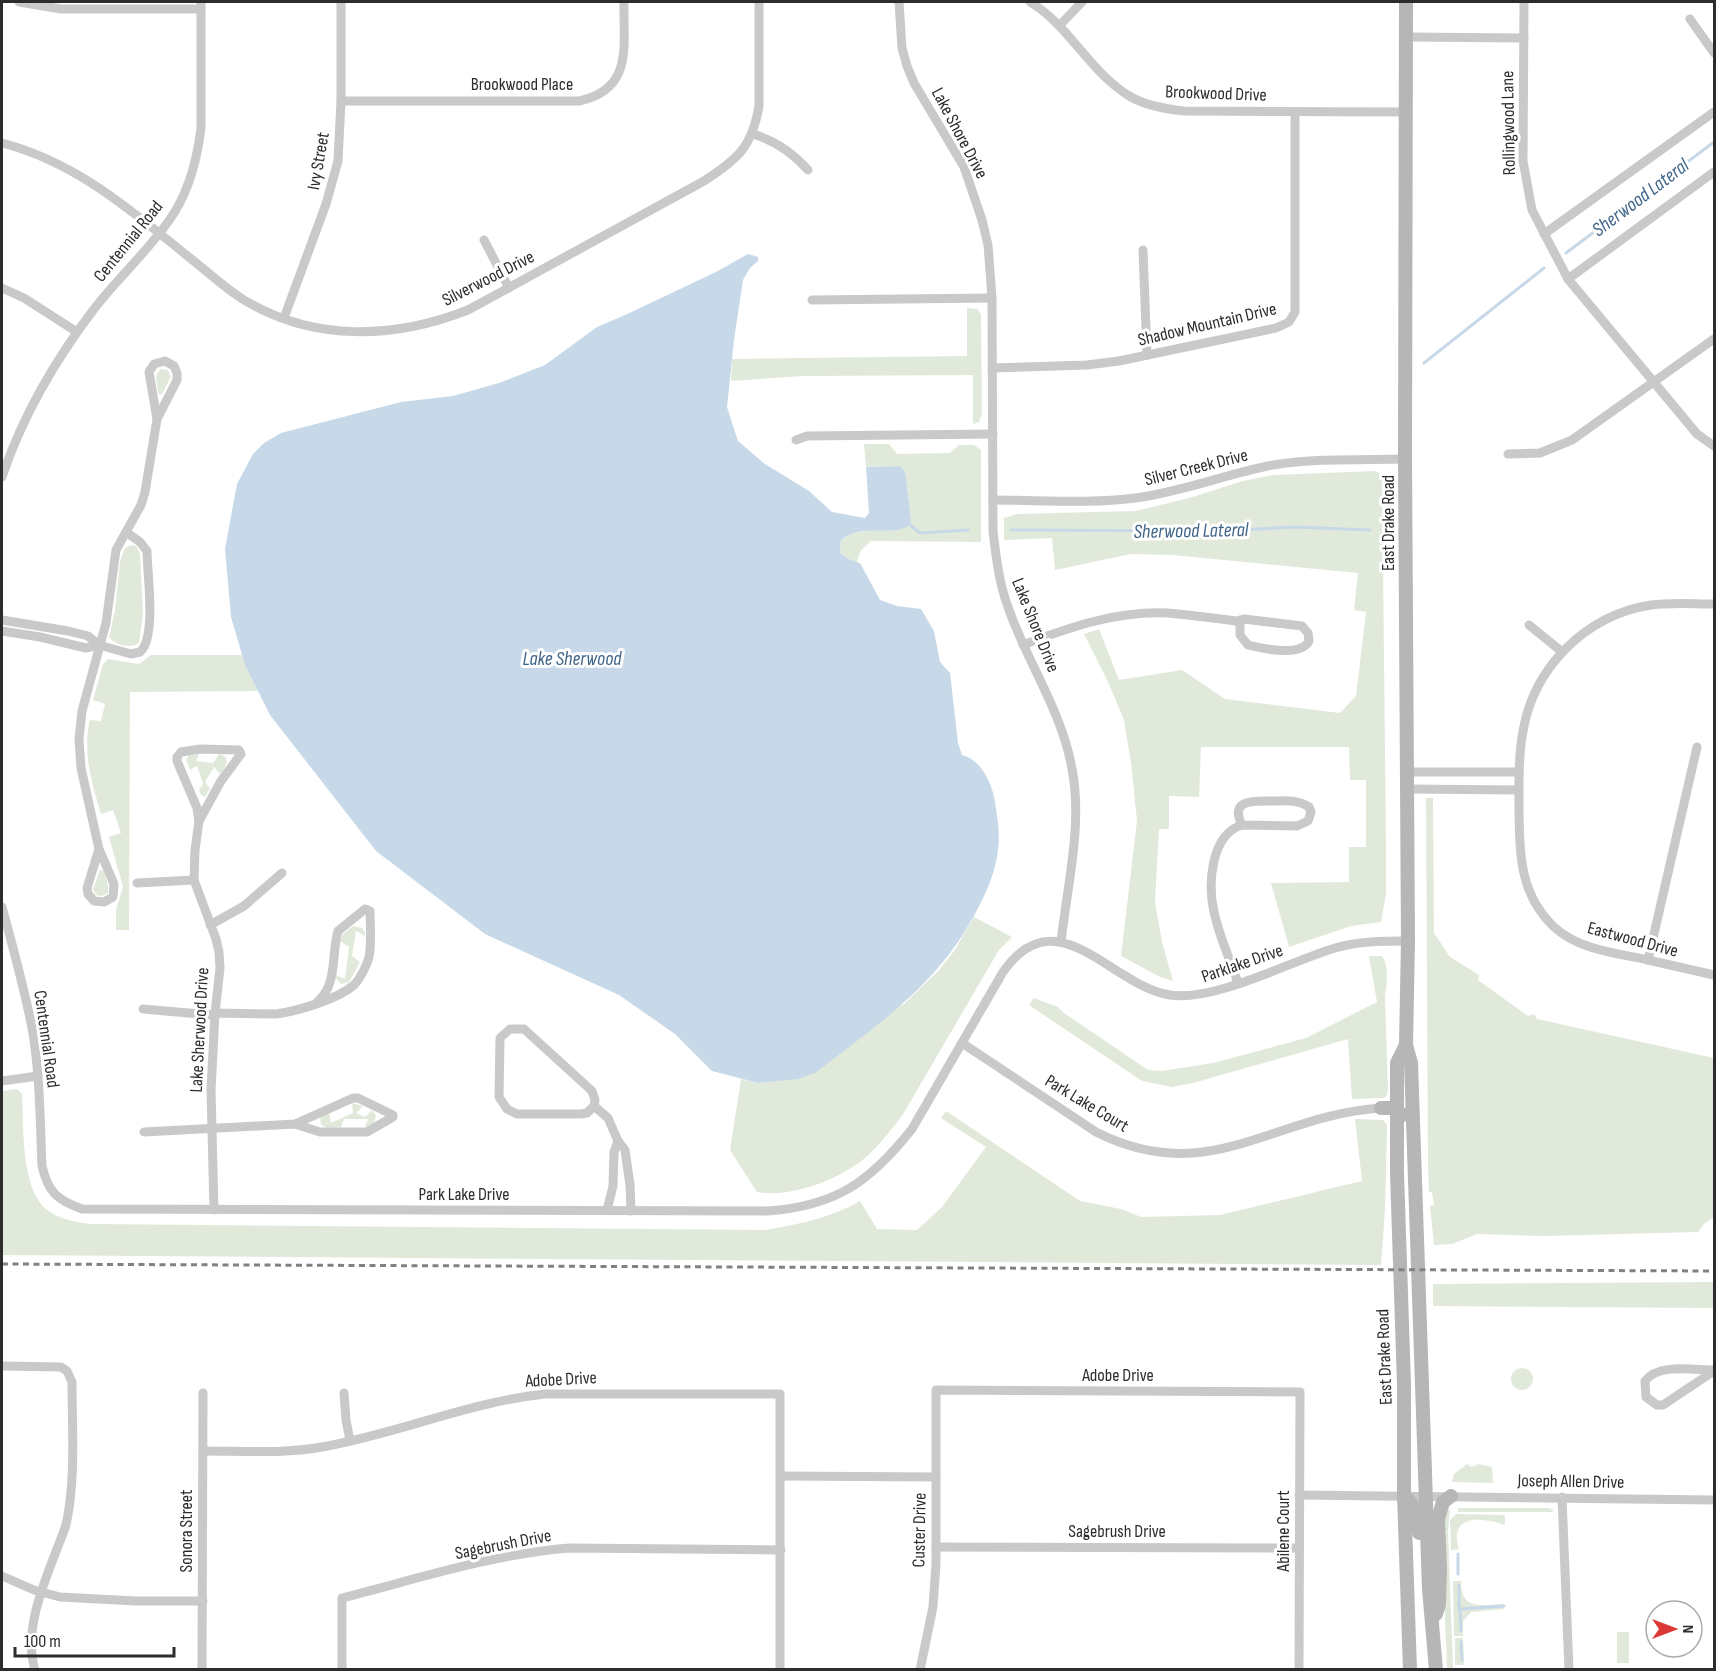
<svg xmlns="http://www.w3.org/2000/svg" width="1716" height="1671" font-family="'Sofia Sans Condensed',sans-serif">
  <rect width="100%" height="100%" fill="#fff"/>
  <g fill="#e1eada">
    <polygon points="967,308 977,309 981,314 982,414 979,422 973,424 973,375 803,376 731,381 732,359 967,356"/>
    <polygon points="160,369 168,370 171,377 162,394 160,395 158,393 156,376"/>
    <polygon points="864,444 889,444 897,454 950,453 959,445 974,445 981,450 981,542 871,541 861,550 857,562 849,559 840,553 841,540 850,534 875,529 889,531 910,525 911,519 905,471 900,466 866,467"/>
    <polygon points="1376,471 1382,475 1386,840 1386,894 1381,922 1351,926 1289,947 1271,883 1349,882 1349,847 1366,847 1366,780 1350,780 1349,747 1201,747 1199,797 1169,796 1169,829 1159,829 1155,902 1162,942 1173,981 1160,977 1121,956 1137,821 1131,763 1124,720 1108,682 1084,634 1099,629 1119,680 1182,670 1225,699 1340,713 1356,696 1366,612 1354,610 1358,573 1173,555 1131,554 1055,570 1052,538 1004,540 1004,518 1017,514 1136,511 1189,498 1243,481 1272,475"/>
    <path d="M 131,545 L 136,546 L 140,553 L 143,614 L 139,643 C 131,649 115,645 109,637 L 115,610 L 120,562 L 125,548 Z"/>
    <path d="M 151,655 L 242,655 L 258,691 L 130,692 L 129,930 L 116,930 L 116,909 L 123,887 L 109,837 L 121,833 L 113,810 L 101,814 C 92,784 82,751 90,720 L 101,721 L 105,704 L 93,700 L 103,664 L 108,659 L 139,664 Z"/>
    <path d="M 199,754 L 196,761 L 213,763 L 219,754 C 232,757 226,767 220,774 L 214,767 L 205,782 L 210,788 L 205,797 L 201,795 L 199,790 L 203,784 L 197,766 L 190,770 L 186,760 L 189,755 Z"/>
    <polygon points="1426,798 1433,798 1434,933 1450,957 1479,975 1478,980 1528,1016 1534,1014 1537,1019 1714,1058 1714,1217 1704,1224 1698,1232 1545,1236 1477,1234 1452,1244 1434,1245 1430,1206 1434,1205 1432,1192 1429,1192 1428,1169"/>
    <polygon points="100,870 104,871 108,885 108,893 102,896 96,895 93,889"/>
    <path d="M 974,917 L 1012,937 L 999,950 L 902,1116 C 891,1130 879,1146 865,1158 C 839,1180 791,1198 757,1192 L 730,1150 L 741,1079 L 758,1083 L 774,1081 L 904,1004 L 940,969 L 954,951 Z"/>
    <polygon points="353,926 362,928 365,932 365,936 356,931 352,956 360,962 349,982 341,984 335,977 336,975 345,979 349,947 340,941 343,934"/>
    <path d="M 1369,956 L 1382,956 C 1389,966 1387,984 1385,996 L 1388,1091 L 1386,1097 L 1383,1098 L 1352,1099 L 1348,1039 L 1193,1083 L 1172,1087 L 1142,1081 L 1029,1005 L 1034,998 L 1058,1007 L 1064,1013 L 1148,1070 L 1162,1071 L 1213,1063 L 1306,1038 L 1377,1002 Z"/>
    <path d="M 17,1089 L 22,1094 C 24,1126 20,1193 50,1212 C 62,1220 78,1222 91,1224 L 766,1230 C 799,1224 831,1218 860,1201 L 877,1229 L 917,1230 L 942,1207 L 986,1147 L 941,1118 L 946,1111 L 1080,1201 L 1121,1209 L 1141,1217 L 1220,1215 L 1362,1181 L 1355,1119 L 1383,1120 L 1387,1125 L 1385,1209 L 1381,1265 L 2,1255 L 2,1091 Z"/>
    <polygon points="352,1103 363,1106 356,1113 365,1117 372,1110 376,1116 374,1124 365,1127 368,1119 344,1119 341,1127 327,1128 321,1125 320,1118 329,1112 331,1123 353,1113"/>
    <polygon points="1714,1282 1714,1308 1433,1306 1433,1284"/>
    <circle cx="1522" cy="1379" r="11"/>
    <polygon points="1467,1464 1471,1467 1479,1464 1492,1467 1493,1483 1452,1482 1454,1474"/>
    <polygon points="1458,1508 1548,1508 1554,1510 1552,1512 1458,1512"/>
    <polygon points="1450,1509 1448,1531 1453,1669 1447,1669 1442,1538 1447,1531 1443,1531 1446,1511"/>
    <path d="M 1456,1514 L 1505,1515 L 1505,1525 C 1482,1517 1448,1514 1459,1549 L 1451,1550 L 1450,1520 Z"/>
    <path d="M 1453,1581 L 1461,1581 C 1461,1611 1481,1605 1504,1604 L 1504,1609 L 1471,1612 L 1463,1621 L 1463,1636 L 1454,1636 Z"/>
    <rect x="1617" y="1632" width="12" height="31"/>
    <polygon points="1455,1638 1463,1638 1464,1665 1455,1665"/>
  </g>
  <path fill="#c7d9e9" d="M 748,254 L 758,257 L 758,261 L 750,268 L 743,280 L 734,340 L 727,407 L 738,441 L 765,464 L 809,491 L 832,512 L 865,518 L 869,513 L 866,467 L 900,466 L 905,471 L 911,519 L 910,525 C 892,538 865,522 841,540 L 840,553 L 849,559 L 860,563 L 880,600 L 897,606 L 921,609 L 934,631 L 940,662 L 950,673 L 958,743 L 962,755 C 984,761 994,788 996,809 C 998,822 1000,836 998,850 C 996,870 987,892 977,910 C 939,984 880,1023 815,1073 L 798,1079 L 758,1083 L 712,1071 L 675,1034 L 619,995 L 485,934 L 376,851 L 270,715 L 245,665 L 231,617 L 225,549 L 237,484 L 253,454 L 264,443 L 281,433 L 401,402 L 453,396 L 499,383 L 545,365 L 597,327 L 625,315 L 716,272 Z"/>
  <g fill="none" stroke-linecap="round" stroke-linejoin="round">
    <g stroke="#c7d9e9" stroke-width="3">
      <polyline points="1566,253 1714,142"/>
      <polyline points="1424,363 1544,268"/>
      <polyline points="910,525 920,533 968,530"/>
      <polyline points="1011,530 1222,531 1294,527 1370,530"/>
      <polyline points="1458,1554 1458,1574"/>
      <polyline points="1459,1585 1459,1610"/>
      <polyline points="1461,1631 1460,1609 1504,1606"/>
      <polyline points="1461,1642 1462,1660"/>
    </g>
    <g stroke="#c9c9c9" stroke-width="9">
      <polyline points="19,2 61,9 201,9"/>
      <path d="M 899,2 L 902,48 L 907,66 L 914,83 L 964,167 L 982,220 L 988,245 L 992,298 L 993,531 C 996,557 999,583 1008,607 C 1027,662 1062,711 1072,769 C 1083,823 1067,887 1061,942"/>
      <path d="M 1030,2 C 1070,26 1090,73 1131,97 C 1147,106 1165,109 1184,111 L 1406,112"/>
      <polyline points="1524,2 1523,161 1532,210 1568,279 1697,434 1714,446"/>
      <polyline points="1690,19 1714,53"/>
      <polyline points="1060,25 1082,2"/>
      <polyline points="1406,37 1524,38"/>
      <path d="M 341,101 L 579,101 C 634,89 623,46 624,2"/>
      <path d="M 752,134 C 775,140 792,152 808,170"/>
      <path d="M 2,143 C 76,162 132,211 190,258 C 208,272 225,288 244,300 C 314,342 394,339 468,310 L 704,181 C 738,159 752,147 759,106 L 759,2"/>
      <polyline points="1544,234 1714,112"/>
      <polyline points="484,240 509,288"/>
      <polyline points="1143,250 1147,355"/>
      <polyline points="1568,279 1714,172"/>
      <polyline points="2,288 24,298 77,332"/>
      <polyline points="812,300 992,298"/>
      <polyline points="284,318 326,204 338,161 341,101 341,2"/>
      <polyline points="992,368 1087,365 1119,361 1276,328 1289,322 1295,312 1295,112"/>
      <polyline points="796,440 807,436 993,434"/>
      <polyline points="1508,454 1540,453 1572,440 1714,339"/>
      <path d="M 2,477 C 22,417 56,359 94,309 C 117,279 146,253 168,222 C 188,195 197,161 201,128 L 201,2"/>
      <path d="M 993,500 C 1040,500 1089,504 1135,498 C 1182,492 1226,474 1273,465 C 1316,458 1361,460 1405,459"/>
      <path d="M 1714,604 C 1693,604 1671,602 1651,605 C 1586,615 1534,667 1523,731 C 1518,758 1519,786 1519,813 C 1520,857 1520,894 1554,927 C 1579,950 1616,953 1648,960 C 1670,965 1692,970 1714,975"/>
      <path d="M 2,620 L 68,631 L 88,636 L 99,645 L 131,654 L 140,652 C 157,637 147,574 147,551 L 140,542 L 126,532"/>
      <polyline points="1529,625 1561,651"/>
      <polyline points="2,631 40,637 86,648 99,645"/>
      <path d="M 1023,645 C 1070,627 1116,611 1167,613 C 1190,615 1213,618 1236,621 L 1244,619 L 1302,626 L 1308,633 L 1309,641 C 1301,657 1264,649 1248,645 L 1240,635 L 1240,620"/>
      <polygon points="200,749 239,750 241,754 221,781 199,821 197,808 177,761 177,757 181,752"/>
      <polyline points="1407,772 1519,772"/>
      <polyline points="1407,789 1519,790"/>
      <polyline points="199,821 195,850 194,880 216,939 219,952 220,968 215,1013 211,1090 214,1210"/>
      <polyline points="99,849 87,888 88,894 94,901 104,902 113,897 114,884 99,849 81,768 79,739 82,711 106,623 116,550 141,505 145,492 157,419 177,380 177,373 174,366 165,361 154,364 149,372 157,419"/>
      <polyline points="137,883 194,880"/>
      <path d="M 2,907 C 13,947 24,987 32,1028 C 40,1073 40,1120 42,1166 C 48,1192 57,1200 82,1209 L 768,1211 C 836,1206 870,1182 912,1129 L 1003,972 C 1057,895 1111,986 1170,995 C 1214,1002 1291,961 1335,948 C 1359,941 1384,941 1408,941"/>
      <polyline points="210,925 244,906 282,873"/>
      <polyline points="1648,960 1697,747"/>
      <path d="M 1238,983 C 1230,959 1219,936 1214,912 C 1208,885 1210,835 1242,825 L 1297,826 L 1308,821 L 1311,812 L 1309,807 C 1298,799 1284,801 1272,801 C 1254,801 1229,799 1242,825"/>
      <path d="M 143,1009 L 211,1015 L 215,1013 L 276,1014 C 298,1011 338,999 354,985 C 360,979 367,965 369,957 C 372,943 370,925 370,911 L 365,909 L 338,931 C 331,955 338,985 317,1002"/>
      <path d="M 962,1043 L 1096,1132 C 1209,1189 1272,1115 1381,1108"/>
      <polyline points="2,1081 38,1076"/>
      <polyline points="594,1106 587,1113 581,1114 517,1114 507,1109 499,1097 500,1038 510,1029 524,1029 592,1091 595,1100 594,1106 608,1118 618,1141 625,1150 630,1185 631,1211"/>
      <polyline points="144,1132 295,1124 320,1132 367,1132 393,1117 393,1115 358,1098 353,1098 295,1124"/>
      <polyline points="607,1210 613,1186 614,1152 618,1141"/>
      <path d="M 2,1366 L 61,1367 L 67,1371 L 72,1382 C 72,1429 76,1479 66,1525 C 51,1568 21,1625 35,1670"/>
      <path d="M 1714,1370 C 1694,1370 1658,1363 1645,1381 L 1646,1397 L 1657,1405 L 1663,1405 L 1714,1371"/>
      <polyline points="344,1393 346,1420 350,1441"/>
      <path d="M 203,1451 C 243,1451 283,1454 322,1447 C 397,1434 469,1402 545,1394 L 780,1394 L 780,1670"/>
      <polyline points="781,1476 936,1477"/>
      <polyline points="1299,1495 1714,1500"/>
      <polyline points="1562,1497 1569,1670"/>
      <polyline points="936,1547 1299,1548"/>
      <polyline points="2,1576 34,1590 60,1597 136,1601 203,1601"/>
      <polyline points="202,1670 203,1393"/>
      <path d="M 342,1670 L 342,1598 C 417,1579 493,1554 570,1548 L 781,1550"/>
      <polyline points="920,1670 933,1607 936,1564 936,1390 1300,1392 1299,1670"/>
    </g>
    <g stroke="#b6b6b6" stroke-width="14">
      <polyline points="1406,2 1405,459 1408,941 1406,1045 1411,1063 1429,1589 1436,1670"/>
      <polyline points="1406,1045 1397,1063 1397,1173 1404,1384 1404,1495 1410,1670"/>
      <polyline points="1381,1108 1392,1108 1403,1115"/>
      <polyline points="1404,1495 1416,1509 1419,1533"/>
      <polyline points="1436,1614 1439,1604 1440,1569 1438,1519 1443,1502 1451,1496"/>
    </g>
    <polyline stroke="#818181" stroke-width="3" stroke-dasharray="6 4.5" stroke-linecap="butt" points="2,1264 1714,1271"/>
  </g>
  <g text-anchor="middle" stroke-width="6" stroke-linejoin="round" paint-order="stroke">
    <g font-size="18" fill="#2c2c2c" stroke="#fff">
      <text x="522" y="90">Brookwood Place</text>
      <text transform="translate(1216 93) rotate(2)" y="6">Brookwood Drive</text>
      <text transform="translate(1508 123) rotate(-91)" y="6">Rollingwood Lane</text>
      <text transform="translate(960 133) rotate(62)" y="6">Lake Shore Drive</text>
      <text transform="translate(318 161) rotate(-80)" y="6">Ivy Street</text>
      <text transform="translate(128 241) rotate(-51)" y="6">Centennial Road</text>
      <text transform="translate(488 278) rotate(-27)" y="6">Silverwood Drive</text>
      <text transform="translate(1207 324) rotate(-13)" y="6">Shadow Mountain Drive</text>
      <text transform="translate(1196 467) rotate(-14)" y="6">Silver Creek Drive</text>
      <text transform="translate(1388 523) rotate(-90)" y="6">East Drake Road</text>
      <text transform="translate(1036 625) rotate(68)" y="6">Lake Shore Drive</text>
      <text transform="translate(1633 939) rotate(15)" y="6">Eastwood Drive</text>
      <text transform="translate(1242 963) rotate(-19)" y="6">Parklake Drive</text>
      <text transform="translate(199 1030) rotate(-87)" y="6">Lake Sherwood Drive</text>
      <text transform="translate(47 1039) rotate(82)" y="6">Centennial Road</text>
      <text transform="translate(1087 1103) rotate(31)" y="6">Park Lake Court</text>
      <text x="464" y="1200">Park Lake Drive</text>
      <text transform="translate(1384 1357) rotate(-92)" y="6">East Drake Road</text>
      <text x="1118" y="1381">Adobe Drive</text>
      <text transform="translate(561 1379) rotate(-3)" y="6">Adobe Drive</text>
      <text transform="translate(1571 1481) rotate(1)" y="6">Joseph Allen Drive</text>
      <text transform="translate(919 1530) rotate(-89)" y="6">Custer Drive</text>
      <text transform="translate(186 1531) rotate(-90)" y="6">Sonora Street</text>
      <text x="1117" y="1537">Sagebrush Drive</text>
      <text transform="translate(1283 1531) rotate(-90)" y="6">Abilene Court</text>
      <text transform="translate(503 1544) rotate(-11)" y="6">Sagebrush Drive</text>
    </g>
    <g font-size="20" font-style="italic" fill="#3f668a" stroke="#fff">
      <text transform="translate(1640 197) rotate(-37)" y="7">Sherwood Lateral</text>
      <text transform="translate(1191 530) rotate(-1)" y="7">Sherwood Lateral</text>
      <text x="572" y="665">Lake Sherwood</text>
    </g>
  </g>
  <rect width="1716" height="1671" fill="none" stroke="#2c2c2c" stroke-width="6"/>
  <g transform="translate(1674 1629) rotate(90)"><circle r="28" fill="#ffffff" stroke="#ababab" stroke-width="1.5"/>
  <path d="M0-4.5L10 22L0 15L-10 22Z" fill="#dc3936"/>
  <text y="-9" font-size="16" font-weight="bold" text-anchor="middle" fill="#2c2c2c">N</text>
  </g>
  <path d="M15 1647v9h159v-9" fill="none" stroke="#2c2c2c" stroke-width="3"/>
  <text x="24" y="1647" font-size="18" fill="#2c2c2c" stroke="#ffffff" stroke-width="4.5" paint-order="stroke">100 m</text>
</svg>
